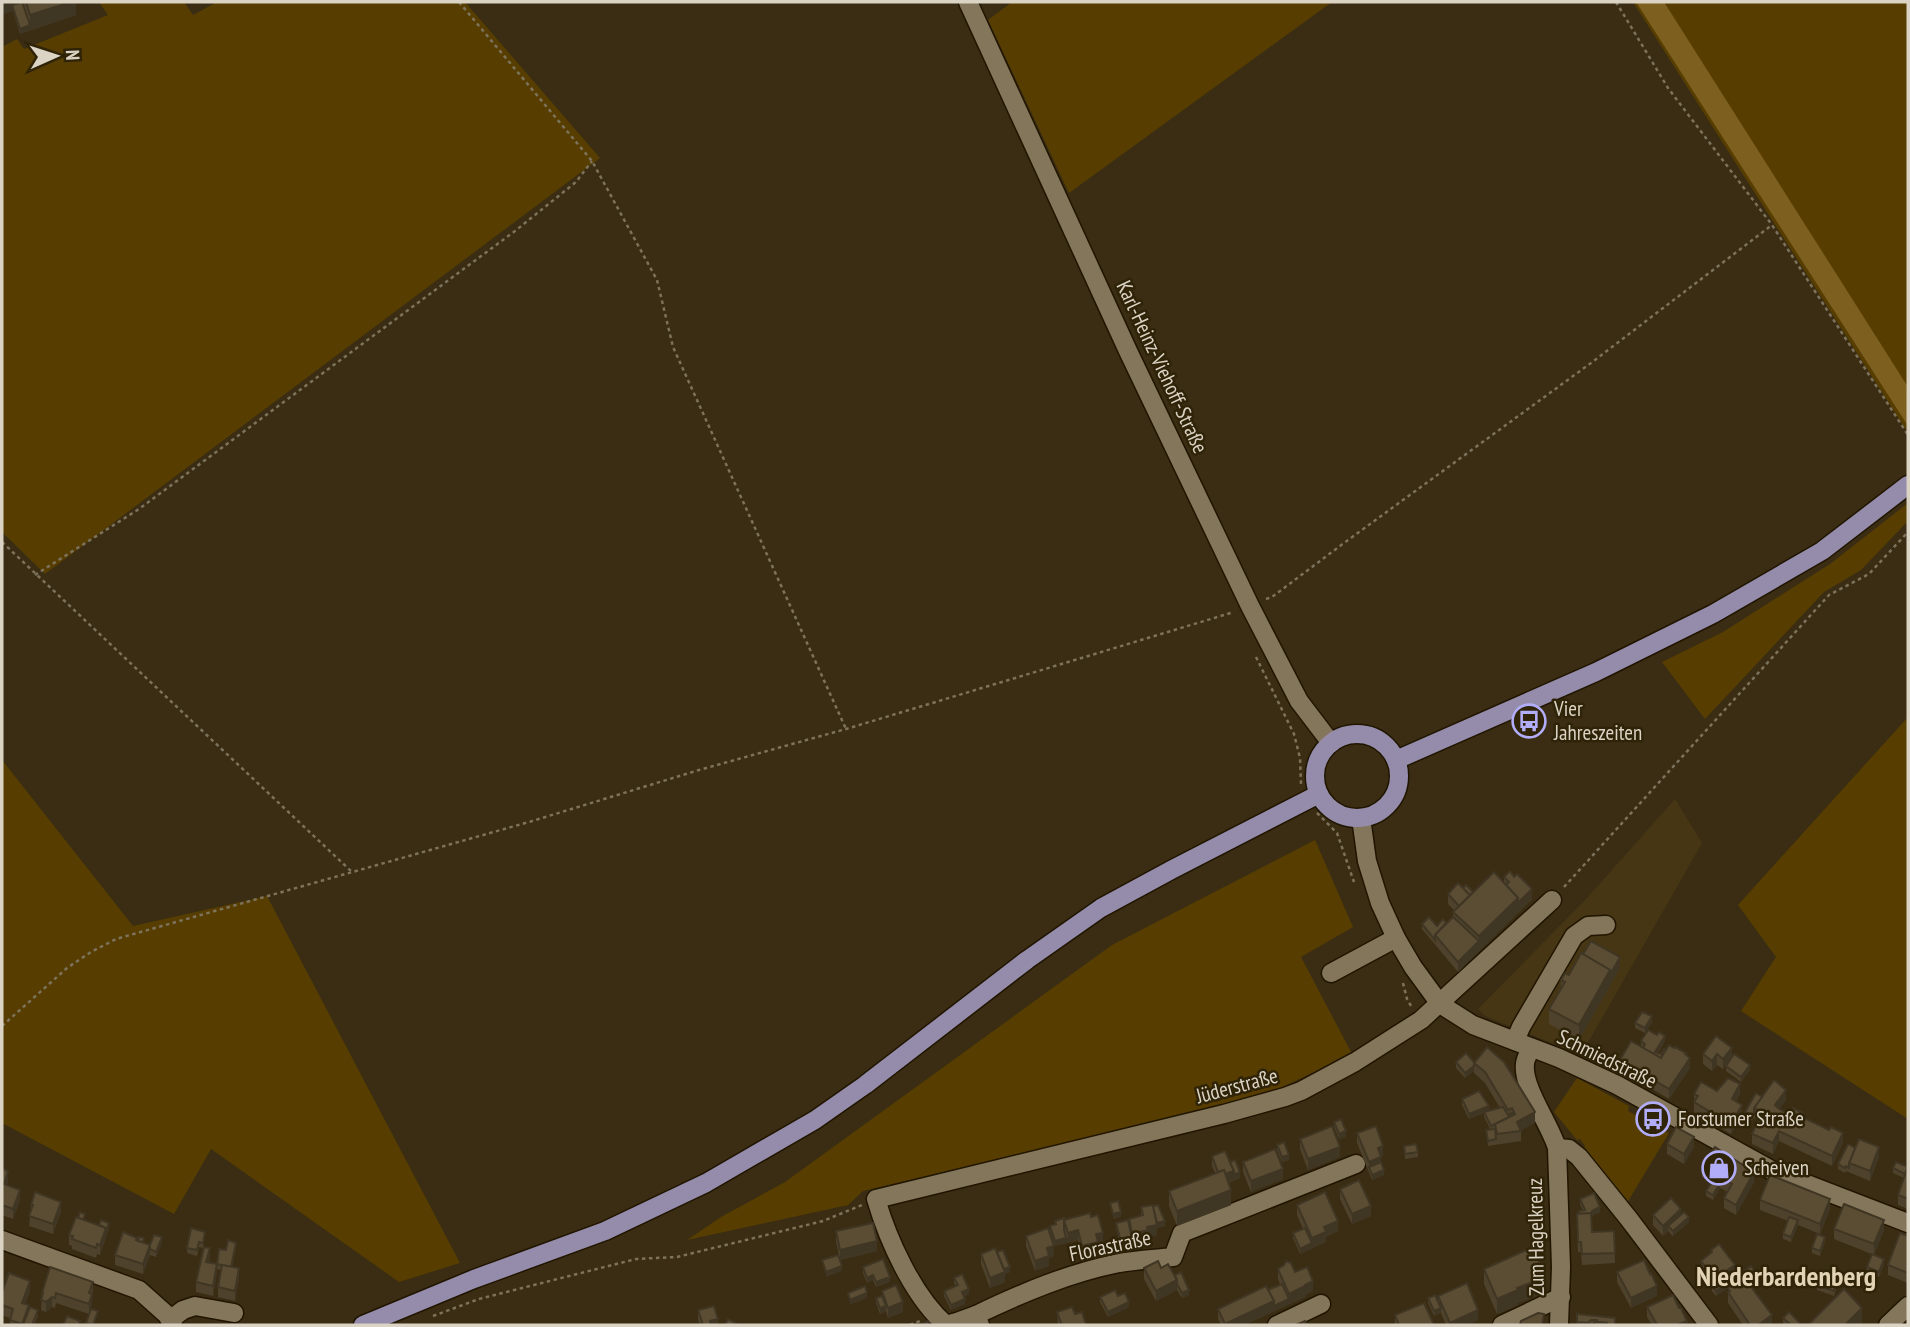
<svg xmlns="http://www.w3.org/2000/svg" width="1910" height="1327" font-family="'PT Sans Narrow',sans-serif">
  <rect width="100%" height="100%" fill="#3a2d13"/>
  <polygon fill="#463614" points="1675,799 1702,843 1581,1055 1485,1016 1478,1009 1588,897"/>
  <g fill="#573e00">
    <polygon points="99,2 184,2 193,15 217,2 465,2 600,158 45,574 2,532 2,47 17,39 24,49 108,15"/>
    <polygon points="1012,2 1332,2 1069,193 988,20"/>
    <polygon points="1633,2 1908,2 1908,433"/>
    <polygon points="1908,503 1908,521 1861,570 1824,592 1705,719 1662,662 1723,632 1830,564"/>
    <polygon points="1908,717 1908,1119 1741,1011 1776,957 1738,905"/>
    <polygon points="2,760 133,926 267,896 460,1263 399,1282 211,1149 174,1214 2,1123"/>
    <polygon points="1315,840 1353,927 1301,957 1351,1052 1312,1073 1280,1088 1223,1106 863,1191 848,1205 687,1240 721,1217 785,1182 1112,945"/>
    <polygon points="1577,1078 1629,1106 1628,1111 1669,1133 1627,1203 1586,1153 1584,1149 1585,1146 1580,1139 1577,1140 1554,1112"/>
  </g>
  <polygon fill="#7d5f1f" points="1636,2 1664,2 1908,387 1908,426"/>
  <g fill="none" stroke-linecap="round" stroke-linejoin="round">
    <defs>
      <g id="minor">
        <polyline points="968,2 1128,351 1250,606 1299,701 1331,743"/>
        <polyline points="1361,818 1367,861 1380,903 1396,938 1413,967 1440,1004 1473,1025 1559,1058 1617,1085 1773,1171 1908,1223"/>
        <polyline points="1331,973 1396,938"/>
        <polyline points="1515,1041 1521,1027 1574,936 1588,926 1606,925"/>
        <path d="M 1531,1048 C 1529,1053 1525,1059 1525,1064 C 1522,1087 1550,1124 1557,1148 L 1561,1267 L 1559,1325"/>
        <polyline points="1557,1148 1569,1149 1579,1157 1629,1219 1709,1325"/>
        <polyline points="2,1240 139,1290 167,1315 173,1325"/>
        <path d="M 976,1315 C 1022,1293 1069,1273 1119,1263 C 1137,1260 1155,1259 1173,1257 L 1182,1233 L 1356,1164"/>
        <polyline points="170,1320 183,1310 195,1306 234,1313"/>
        <path d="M 980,1325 L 976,1315 L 957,1322 L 946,1325 C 913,1296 888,1240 876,1199 L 1224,1114 L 1285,1097 L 1301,1091 L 1355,1062 L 1421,1020 L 1552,900"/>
        <polyline points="1277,1325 1321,1304"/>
        <polyline points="1502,1325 1561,1297"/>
        <polyline points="1888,1325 1908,1306"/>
      </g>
      <g id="major">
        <circle cx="1357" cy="776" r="42"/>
        <polyline points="1396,760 1596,672 1713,614 1822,551 1908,485"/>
        <polyline points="363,1325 474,1279 605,1231 706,1183 815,1120 865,1085 1027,960 1101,908 1173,869 1319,794"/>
      </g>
    </defs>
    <use href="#minor" stroke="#201500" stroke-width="21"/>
    <use href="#major" stroke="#201500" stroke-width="21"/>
    <g stroke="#7d725c" stroke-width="2.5" stroke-dasharray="3.5 3.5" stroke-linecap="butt">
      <polyline points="459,2 592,161 657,280 673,347 846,729"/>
      <polyline points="1616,2 1668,88 1772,225 1908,435"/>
      <polyline points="2,542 352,872"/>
      <polyline points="35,575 139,509 515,231 576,182 592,161"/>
      <polyline points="1266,599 1272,597 1344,543 1591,363 1772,225"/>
      <polyline points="1256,657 1294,734 1300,758 1301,784"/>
      <polyline points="1317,813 1337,833 1354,882"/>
      <polyline points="1564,887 1829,595 1869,574 1908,532"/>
      <polyline points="1403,983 1407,999 1411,1006"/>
      <polyline points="2,1026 67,968 91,952 116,939 529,822 699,770 846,729 1234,612"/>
      <polyline points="433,1316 479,1299 636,1259 677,1257 823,1221 862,1205"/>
      <polyline points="910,1325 920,1321"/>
    </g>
    <use href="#minor" stroke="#84765a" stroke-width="18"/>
    <use href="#major" stroke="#948caa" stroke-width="18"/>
  </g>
  <g fill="#4e422c">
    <polygon points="2,2 84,2 76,3 76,15 20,34 13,11"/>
    <polygon points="1504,877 1532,899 1458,972 1422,929 1422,924 1437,926 1446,923 1453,917 1453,912 1454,910 1448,904 1448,894 1463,888 1473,892 1504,882"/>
    <polygon points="1620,968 1579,1040 1549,1024 1549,1009 1561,988 1561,980 1569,975"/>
    <polygon points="1652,1022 1645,1033 1635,1028 1635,1023"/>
    <polygon points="1716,1036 1732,1057 1750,1070 1741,1082 1726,1071 1726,1066 1723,1069 1717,1065 1712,1071 1703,1064 1703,1054"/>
    <polygon points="1641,1041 1665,1041 1658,1053 1661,1054 1686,1055 1690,1068 1669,1099 1620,1070 1620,1060 1643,1048 1641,1046"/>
    <polygon points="1456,1062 1474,1062 1535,1123 1521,1130 1521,1141 1488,1146 1486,1130 1490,1129 1484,1117 1484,1113 1469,1119 1462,1105 1462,1099 1489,1111 1500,1108 1485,1083 1474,1073 1474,1071 1465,1078 1456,1068"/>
    <polygon points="1783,1087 1786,1100 1779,1109 1788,1114 1803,1118 1843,1143 1832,1166 1779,1141 1773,1154 1752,1144 1752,1134 1758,1120 1754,1118 1752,1120 1745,1117 1745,1112 1762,1097"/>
    <polygon points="1717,1091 1740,1094 1736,1102 1742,1115 1731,1134 1694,1112 1694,1094"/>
    <polygon points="1334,1122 1346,1137 1339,1139 1334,1127"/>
    <polygon points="1357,1133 1383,1156 1381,1157 1381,1162 1384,1175 1372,1180 1357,1143"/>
    <polygon points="1300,1139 1340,1157 1308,1170 1300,1149"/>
    <polygon points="1667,1144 1694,1147 1684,1164 1667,1154"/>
    <polygon points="1277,1145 1289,1160 1282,1162 1277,1150"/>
    <polygon points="1404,1146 1418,1152 1418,1157 1405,1159"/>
    <polygon points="1855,1148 1879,1157 1870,1181 1846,1171 1845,1173 1838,1169 1838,1164"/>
    <polygon points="1212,1156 1230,1162 1240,1178 1229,1183 1231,1205 1177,1226 1169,1206 1169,1191 1215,1173 1212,1166"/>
    <polygon points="1243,1162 1283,1179 1251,1192 1243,1172"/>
    <polygon points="1908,1166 1908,1209 1898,1205 1898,1195 1904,1178 1893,1173 1893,1168 1908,1167"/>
    <polygon points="1702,1167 1754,1182 1736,1215 1724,1208 1724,1198 1728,1192 1720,1188 1713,1200 1706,1196 1706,1191 1711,1183 1702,1177"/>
    <polygon points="2,1168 8,1181 7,1185 20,1200 13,1219 2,1215"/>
    <polygon points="1340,1189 1371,1216 1352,1224 1340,1199"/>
    <polygon points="1580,1199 1600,1212 1592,1216 1592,1232 1614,1231 1615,1263 1582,1265 1581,1252 1578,1252 1577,1224 1579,1214 1583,1211 1580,1204"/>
    <polygon points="1760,1200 1830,1209 1820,1234 1798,1225 1791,1242 1783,1239 1783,1234 1788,1221 1760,1210"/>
    <polygon points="31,1205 61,1212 53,1234 29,1226"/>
    <polygon points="1297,1205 1338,1231 1326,1237 1326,1242 1300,1254 1293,1238 1293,1233 1303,1229 1297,1215"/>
    <polygon points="1141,1207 1165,1226 1157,1228 1157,1235 1148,1237 1148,1240 1121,1247 1116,1228 1116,1223 1129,1224 1129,1219 1141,1216"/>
    <polygon points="1681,1214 1689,1222 1673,1236 1668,1231 1663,1236 1653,1225 1653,1215"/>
    <polygon points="1091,1217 1103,1243 1098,1244 1098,1252 1082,1256 1078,1240 1055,1246 1050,1231 1050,1226 1055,1224 1055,1221"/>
    <polygon points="85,1220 109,1228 100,1255 97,1254 96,1258 72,1249 72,1246 69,1245 69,1235"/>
    <polygon points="1834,1229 1884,1230 1874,1255 1834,1239"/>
    <polygon points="836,1231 877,1251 840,1260 836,1242"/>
    <polygon points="1026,1236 1054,1256 1049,1258 1049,1266 1035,1271 1026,1246"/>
    <polygon points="1908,1236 1908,1283 1888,1275 1888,1265"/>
    <polygon points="205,1237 203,1248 199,1247 197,1256 187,1253 187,1248"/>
    <polygon points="137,1240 150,1245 162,1242 156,1257 150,1255 143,1274 115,1265 115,1255"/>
    <polygon points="1825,1242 1820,1256 1812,1253 1812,1248"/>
    <polygon points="236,1248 232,1267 239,1278 235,1301 218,1297 218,1287 221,1270 217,1269 213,1296 196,1292 196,1282 210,1258 209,1262 217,1264 226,1250"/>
    <polygon points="1711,1250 1735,1275 1732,1276 1734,1283 1739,1285 1737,1281 1737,1276 1758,1282 1751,1286 1772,1325 1743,1325 1728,1303 1728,1288 1732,1285 1716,1296 1712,1291 1712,1287 1701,1271 1701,1261 1711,1253"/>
    <polygon points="997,1252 1010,1272 1005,1274 1005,1282 990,1288 981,1264 981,1254"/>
    <polygon points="1884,1264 1879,1277 1867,1272 1867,1267"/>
    <polygon points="863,1267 890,1282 876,1287 873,1280 867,1283 863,1273"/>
    <polygon points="1144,1268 1161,1268 1175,1275 1189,1295 1182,1298 1177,1290 1156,1301 1144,1279"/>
    <polygon points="1278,1269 1295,1272 1313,1291 1305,1295 1305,1297 1244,1325 1221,1325 1218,1319 1218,1309 1280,1284 1278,1279"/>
    <polygon points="1484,1269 1546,1292 1518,1303 1518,1305 1497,1314 1484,1284"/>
    <polygon points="1617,1272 1657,1296 1631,1308 1617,1282"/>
    <polygon points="954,1278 969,1294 964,1296 965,1304 951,1310 944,1296 944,1291 956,1286 954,1283"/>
    <polygon points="93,1282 92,1304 89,1314 56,1303 55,1308 52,1307 46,1312 41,1310 42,1293"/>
    <polygon points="1817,1285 1836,1289 1834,1296 1817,1290"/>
    <polygon points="30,1291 25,1304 29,1310 38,1315 34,1325 10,1325 10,1318 2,1315 2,1293"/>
    <polygon points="882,1291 903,1312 888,1318 886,1311 880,1314 876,1303 876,1298 882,1296"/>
    <polygon points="1438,1296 1478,1320 1467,1325 1446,1325 1441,1313 1434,1316 1428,1303 1428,1298 1438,1301"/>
    <polygon points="1100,1297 1129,1307 1108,1317 1100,1302"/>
    <polygon points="1647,1307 1687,1325 1652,1325 1647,1317"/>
    <polygon points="698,1310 718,1325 700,1325 698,1320"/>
    <polygon points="1057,1312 1086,1325 1058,1325"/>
    <polygon points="1577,1314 1615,1318 1594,1325 1577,1325"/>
    <polygon points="1395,1315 1434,1325 1395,1325"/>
    <polygon points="1783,1318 1800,1325 1785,1325 1783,1323"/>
  </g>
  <g fill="#403624">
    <polygon points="2,2 22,2 12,5 13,11 2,15"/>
    <polygon points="71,2 76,2 76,15 20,34 20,29 30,25 30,15"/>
    <polygon points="1532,889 1532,899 1458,972 1458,962 1479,941 1479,936 1518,898"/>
    <polygon points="1620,957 1620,968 1579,1040 1579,1025 1610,970"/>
    <polygon points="1652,1016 1652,1022 1645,1033 1645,1028"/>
    <polygon points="1665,1036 1665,1041 1655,1057 1655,1052"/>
    <polygon points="1732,1048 1732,1058 1723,1069 1723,1059"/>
    <polygon points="1717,1054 1717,1065 1712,1071 1712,1061"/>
    <polygon points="1690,1058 1690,1068 1669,1099 1669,1089"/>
    <polygon points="1750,1065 1750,1070 1741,1082 1741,1077"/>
    <polygon points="1474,1066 1474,1071 1465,1078 1465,1073"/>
    <polygon points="1740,1084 1740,1094 1732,1109 1732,1099"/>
    <polygon points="1786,1090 1786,1100 1775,1115 1775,1105"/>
    <polygon points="1742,1105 1742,1115 1731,1134 1731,1124"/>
    <polygon points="1489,1106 1489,1111 1469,1119 1469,1114"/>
    <polygon points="1535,1112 1535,1123 1517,1132 1517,1122"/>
    <polygon points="1346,1131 1346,1137 1339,1139 1339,1134"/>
    <polygon points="1779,1131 1779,1141 1773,1154 1773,1143"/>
    <polygon points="1843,1133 1843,1143 1832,1166 1832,1156"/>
    <polygon points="1694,1137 1694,1147 1684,1164 1684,1154"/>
    <polygon points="1383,1146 1383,1156 1378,1158 1378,1148"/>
    <polygon points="1340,1147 1340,1157 1308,1170 1308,1159"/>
    <polygon points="1879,1147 1879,1157 1870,1181 1870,1171"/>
    <polygon points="1289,1155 1289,1160 1282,1162 1282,1157"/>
    <polygon points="1381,1157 1381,1167 1369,1167 1369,1162"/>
    <polygon points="1283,1169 1283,1179 1251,1192 1251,1181"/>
    <polygon points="1384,1170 1384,1175 1372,1180 1372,1175"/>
    <polygon points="8,1171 8,1181 4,1194 4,1184"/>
    <polygon points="1234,1171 1240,1172 1240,1178 1220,1186 1220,1176"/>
    <polygon points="1754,1172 1754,1182 1736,1215 1736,1205"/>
    <polygon points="1720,1183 1720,1188 1713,1200 1713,1195"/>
    <polygon points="20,1190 20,1200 13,1219 13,1209"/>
    <polygon points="1231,1190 1231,1205 1177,1226 1177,1211"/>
    <polygon points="1830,1199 1830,1209 1820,1234 1820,1224"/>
    <polygon points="61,1202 61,1212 53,1234 53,1224"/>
    <polygon points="1371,1206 1371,1216 1352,1224 1352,1214"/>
    <polygon points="1600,1207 1600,1212 1592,1216 1592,1211"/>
    <polygon points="1681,1209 1681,1219 1668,1226 1668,1231 1663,1236 1663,1226"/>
    <polygon points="1121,1212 1121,1217 1113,1219 1113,1214"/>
    <polygon points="1689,1217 1689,1222 1673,1236 1673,1231"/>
    <polygon points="1798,1220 1798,1225 1791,1242 1791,1237"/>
    <polygon points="1884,1220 1884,1230 1874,1255 1874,1244"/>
    <polygon points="1165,1221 1165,1226 1157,1228 1157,1235 1148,1237 1148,1240 1121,1247 1121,1242 1132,1239 1132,1234 1156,1223"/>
    <polygon points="1338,1221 1338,1231 1326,1237 1326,1242 1300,1254 1300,1249 1312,1243 1312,1238 1324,1227"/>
    <polygon points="109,1223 109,1228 100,1255 100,1245 106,1228"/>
    <polygon points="1078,1230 1078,1240 1055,1246 1055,1241 1068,1238 1068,1233"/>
    <polygon points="1103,1233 1103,1243 1098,1244 1098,1252 1082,1256 1082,1246 1096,1234"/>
    <polygon points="162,1237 162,1242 156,1257 156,1252"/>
    <polygon points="1825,1237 1825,1242 1820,1256 1820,1251"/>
    <polygon points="877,1241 877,1251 840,1260 840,1250"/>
    <polygon points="150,1245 150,1255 143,1274 143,1264"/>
    <polygon points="1054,1246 1054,1256 1049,1258 1049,1266 1035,1271 1035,1261 1047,1248"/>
    <polygon points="210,1248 210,1258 206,1272 206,1262"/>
    <polygon points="1884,1259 1884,1264 1879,1277 1879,1272"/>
    <polygon points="217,1264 217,1274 213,1296 213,1286"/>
    <polygon points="1735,1265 1735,1275 1714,1290 1714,1279"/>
    <polygon points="842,1266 842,1271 826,1277 826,1272"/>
    <polygon points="1010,1267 1010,1272 1005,1274 1005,1282 990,1288 990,1278 1002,1270"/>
    <polygon points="239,1268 239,1278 235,1301 235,1291"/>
    <polygon points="873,1275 873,1280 867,1283 867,1278"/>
    <polygon points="1758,1276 1758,1282 1744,1291 1744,1286"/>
    <polygon points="890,1277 890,1282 876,1287 876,1282"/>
    <polygon points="1546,1277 1546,1292 1518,1303 1518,1305 1497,1314 1497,1299 1517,1288"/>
    <polygon points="1734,1279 1734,1284 1716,1296 1716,1291"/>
    <polygon points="1177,1280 1177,1290 1156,1301 1156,1291"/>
    <polygon points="30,1281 30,1291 22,1313 22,1303"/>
    <polygon points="1313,1281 1313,1291 1305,1295 1305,1297 1289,1304 1289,1294"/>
    <polygon points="1657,1286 1657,1296 1631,1308 1631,1298"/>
    <polygon points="969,1289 969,1294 962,1297 962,1292"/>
    <polygon points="1189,1290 1189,1295 1182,1298 1182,1293"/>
    <polygon points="867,1293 867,1298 850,1305 850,1300"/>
    <polygon points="92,1294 92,1304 89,1314 89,1304"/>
    <polygon points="52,1297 52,1307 46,1312 46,1302"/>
    <polygon points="965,1299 965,1304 951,1310 951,1305"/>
    <polygon points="1289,1299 1289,1304 1274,1311 1274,1306"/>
    <polygon points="1274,1301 1274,1311 1244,1325 1225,1325 1225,1324"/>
    <polygon points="903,1302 903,1312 888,1318 888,1308"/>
    <polygon points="1129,1302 1129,1307 1108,1317 1108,1312"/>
    <polygon points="886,1306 886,1311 880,1314 880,1308"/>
    <polygon points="1441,1308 1441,1313 1434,1316 1434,1311"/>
    <polygon points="1862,1308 1862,1323 1860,1325 1845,1325"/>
    <polygon points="1478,1310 1478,1320 1467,1325 1450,1325 1450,1323"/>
    <polygon points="1772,1315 1772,1325 1758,1325"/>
    <polygon points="718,1319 718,1325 710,1325 710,1321"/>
    <polygon points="1687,1321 1687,1325 1677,1325"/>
  </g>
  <g fill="#5b4d33" stroke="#403624" stroke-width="2">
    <polygon points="22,2 30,25 20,29 12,5"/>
    <polygon points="26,2 71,2 30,15"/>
    <polygon points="1510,871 1514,877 1517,874 1532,889 1518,903 1518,898 1506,885 1509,882 1504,877"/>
    <polygon points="1494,872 1518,898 1479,936 1453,912"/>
    <polygon points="1458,883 1470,895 1459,906 1448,894"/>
    <polygon points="1466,885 1473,892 1470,895 1463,888"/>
    <polygon points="1429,917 1437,926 1443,919 1446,923 1435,935 1435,940 1422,924"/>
    <polygon points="1453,917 1479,941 1458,962 1435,935"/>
    <polygon points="1591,941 1620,957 1610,975 1610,970 1583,954"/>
    <polygon points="1581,953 1610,970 1579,1025 1549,1009 1565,982 1561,980 1565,973 1569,975"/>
    <polygon points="1642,1012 1652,1016 1645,1028 1635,1023"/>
    <polygon points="1648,1030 1657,1035 1659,1032 1665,1036 1655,1052 1661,1054 1664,1049 1666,1050 1661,1058 1643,1048 1645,1044 1641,1041"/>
    <polygon points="1716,1036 1732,1048 1723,1059 1717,1054 1712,1061 1703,1054"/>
    <polygon points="1631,1041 1661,1058 1669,1045 1674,1048 1675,1047 1686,1053 1685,1054 1690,1058 1669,1089 1620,1060"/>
    <polygon points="1487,1047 1504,1062 1535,1112 1517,1122 1521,1131 1497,1134 1495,1124 1515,1114 1512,1108 1508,1110 1485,1072 1474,1063"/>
    <polygon points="1466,1053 1474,1062 1474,1066 1465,1073 1456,1062"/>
    <polygon points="1734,1054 1750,1065 1741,1077 1726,1066"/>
    <polygon points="1728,1078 1740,1084 1732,1099 1742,1105 1731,1124 1694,1102 1698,1096 1694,1094 1701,1082 1717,1091"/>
    <polygon points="1774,1080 1786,1090 1775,1105 1778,1108 1788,1114 1793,1108 1803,1113 1802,1117 1829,1130 1831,1127 1843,1133 1832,1156 1779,1131 1773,1143 1752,1134 1762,1112 1754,1108"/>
    <polygon points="1479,1091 1489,1106 1469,1114 1462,1099"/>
    <polygon points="1756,1093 1762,1097 1754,1108 1754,1113 1752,1115 1745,1112"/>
    <polygon points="1503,1107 1508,1115 1512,1113 1513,1115 1491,1126 1484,1112"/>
    <polygon points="1341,1119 1346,1131 1339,1134 1334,1122"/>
    <polygon points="1332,1126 1340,1147 1308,1159 1300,1139"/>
    <polygon points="1376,1126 1383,1146 1378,1148 1381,1157 1369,1162 1357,1133"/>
    <polygon points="1676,1127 1694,1137 1684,1154 1667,1144"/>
    <polygon points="1495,1129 1496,1139 1488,1141 1486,1130"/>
    <polygon points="1859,1139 1879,1147 1870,1171 1849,1163"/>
    <polygon points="1284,1142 1289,1155 1282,1157 1277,1145"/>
    <polygon points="1416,1144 1418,1152 1405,1154 1404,1146"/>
    <polygon points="1848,1144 1855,1148 1849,1163 1849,1168 1846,1166 1845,1168 1838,1164"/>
    <polygon points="1715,1147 1754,1172 1736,1205 1724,1198 1732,1184 1702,1167"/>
    <polygon points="1275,1149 1283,1169 1251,1181 1243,1162"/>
    <polygon points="1225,1151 1234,1171 1225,1174 1224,1170 1218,1172 1212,1156"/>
    <polygon points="1235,1160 1240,1172 1234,1175 1234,1171 1230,1162"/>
    <polygon points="1381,1162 1384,1170 1372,1175 1369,1167"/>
    <polygon points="1896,1162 1908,1167 1905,1174 1893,1168"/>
    <polygon points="1908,1166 1908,1199 1898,1195"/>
    <polygon points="2,1168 8,1171 4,1184 20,1190 13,1209 2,1205"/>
    <polygon points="1224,1170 1231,1190 1177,1211 1169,1191"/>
    <polygon points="1770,1175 1830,1199 1820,1224 1760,1200"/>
    <polygon points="1714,1179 1720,1183 1713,1195 1706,1191"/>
    <polygon points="1359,1180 1371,1206 1352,1214 1340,1189"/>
    <polygon points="35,1192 61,1202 53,1224 29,1216 33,1205 31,1205"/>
    <polygon points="1325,1192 1338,1221 1324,1227 1326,1232 1312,1238 1297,1205"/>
    <polygon points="1594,1193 1600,1207 1592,1211 1592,1218 1591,1213 1579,1214 1579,1211 1585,1210 1580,1199"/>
    <polygon points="1671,1198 1681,1209 1663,1226 1653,1215"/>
    <polygon points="1118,1201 1121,1212 1113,1214 1110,1203"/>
    <polygon points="1844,1204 1884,1220 1874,1244 1834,1229"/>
    <polygon points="1153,1205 1157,1225 1147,1227 1148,1230 1132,1234 1129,1219 1143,1215 1141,1207"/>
    <polygon points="1158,1205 1165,1221 1157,1223 1153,1206"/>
    <polygon points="80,1212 85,1214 83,1220 78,1218"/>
    <polygon points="1684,1212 1689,1217 1673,1231 1668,1226"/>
    <polygon points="1090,1213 1091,1217 1098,1215 1103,1233 1096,1234 1098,1242 1082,1246 1078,1230 1068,1233 1064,1220"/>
    <polygon points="1591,1213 1592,1232 1614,1231 1615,1253 1582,1254 1581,1242 1578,1242 1577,1214"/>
    <polygon points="76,1217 106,1228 100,1245 97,1244 96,1248 72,1239 73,1236 69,1235"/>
    <polygon points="1789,1217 1798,1220 1791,1237 1783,1234"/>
    <polygon points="1064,1218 1064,1230 1066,1238 1055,1241 1050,1226 1056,1224 1055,1221"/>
    <polygon points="101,1220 109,1223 106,1231 106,1228 99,1225"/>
    <polygon points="1128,1220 1132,1239 1121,1242 1116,1223"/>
    <polygon points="873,1223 877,1241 840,1250 836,1231"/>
    <polygon points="191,1228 205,1232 203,1243 199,1242 197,1250 187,1248"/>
    <polygon points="1048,1228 1054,1246 1047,1248 1049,1256 1035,1261 1026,1236"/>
    <polygon points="1305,1228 1312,1243 1300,1249 1293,1233"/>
    <polygon points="123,1232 137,1238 136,1240 150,1245 143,1264 115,1255"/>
    <polygon points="1900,1233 1908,1236 1908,1273 1888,1265"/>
    <polygon points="1817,1234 1825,1237 1820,1251 1812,1248"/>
    <polygon points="154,1235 162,1237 156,1252 150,1249 150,1245"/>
    <polygon points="139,1237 144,1238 143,1242 138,1241"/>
    <polygon points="228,1240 236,1243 231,1267 217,1264 219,1249 226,1250"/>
    <polygon points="1719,1244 1735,1265 1714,1279 1701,1261 1712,1252 1711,1250"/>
    <polygon points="204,1247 210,1248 206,1262 217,1264 213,1286 196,1282"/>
    <polygon points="1533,1247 1546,1277 1517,1288 1518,1290 1497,1299 1484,1269"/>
    <polygon points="995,1248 1005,1272 990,1278 981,1254"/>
    <polygon points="1003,1250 1010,1267 1004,1269 997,1252"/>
    <polygon points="1872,1254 1884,1259 1879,1272 1867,1267"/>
    <polygon points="838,1255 842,1266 826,1272 822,1260"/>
    <polygon points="883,1259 890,1277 876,1282 873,1275 867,1278 863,1267"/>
    <polygon points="1644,1260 1650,1274 1651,1273 1657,1286 1631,1298 1617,1272"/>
    <polygon points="1158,1261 1161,1268 1168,1264 1177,1280 1156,1291 1144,1268"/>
    <polygon points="1286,1261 1291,1263 1295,1272 1307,1267 1313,1281 1305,1285 1305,1286 1289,1294 1278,1269 1284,1265"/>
    <polygon points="222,1265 239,1268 235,1291 218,1287"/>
    <polygon points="1751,1266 1758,1276 1749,1283 1746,1280 1741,1283 1737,1276"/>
    <polygon points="50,1267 93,1282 89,1293 92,1294 89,1304 56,1293 55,1298 52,1297 46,1302 41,1300 43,1293 42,1293"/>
    <polygon points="1181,1272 1189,1290 1182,1293 1177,1284 1177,1280 1175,1275"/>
    <polygon points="9,1273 30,1281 22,1303 29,1305 22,1324 10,1320 13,1309 2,1305 2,1293"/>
    <polygon points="1730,1273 1734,1279 1716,1291 1712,1286"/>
    <polygon points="962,1274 969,1289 962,1292 965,1299 951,1305 944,1291 958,1285 954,1278"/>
    <polygon points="1823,1279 1836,1284 1834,1291 1817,1285"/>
    <polygon points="1746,1280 1772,1315 1758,1325 1750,1325 1728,1292 1730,1291 1728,1288 1736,1281 1739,1285"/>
    <polygon points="1467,1283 1478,1310 1450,1323 1438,1296"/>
    <polygon points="1282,1284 1289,1299 1274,1306 1274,1301 1268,1290"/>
    <polygon points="896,1285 903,1302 888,1308 882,1291"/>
    <polygon points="865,1286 867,1293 850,1300 848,1293"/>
    <polygon points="1266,1286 1274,1301 1225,1324 1218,1309"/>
    <polygon points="1844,1289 1862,1308 1845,1325 1812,1325 1810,1323"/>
    <polygon points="1115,1290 1118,1296 1125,1293 1129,1302 1108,1312 1100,1297"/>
    <polygon points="1435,1295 1441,1308 1434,1311 1428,1298"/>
    <polygon points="1673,1295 1679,1308 1681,1308 1687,1321 1677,1325 1657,1325 1647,1307"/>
    <polygon points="882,1296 886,1306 880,1308 876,1298"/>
    <polygon points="1424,1303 1434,1325 1399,1325 1395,1315"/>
    <polygon points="714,1306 718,1319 710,1321 711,1325 703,1325 698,1310"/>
    <polygon points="30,1307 38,1310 32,1325 23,1325"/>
    <polygon points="1072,1307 1075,1314 1082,1312 1086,1325 1062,1325 1057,1312"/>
    <polygon points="91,1309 98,1311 93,1325 86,1323"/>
    <polygon points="1789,1312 1800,1323 1797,1325 1791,1325 1783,1318"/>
    <polygon points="1538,1313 1544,1314 1542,1325 1520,1325 1521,1321"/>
    <polygon points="1577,1314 1615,1318 1615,1325 1607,1325 1607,1323 1597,1322 1597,1320 1591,1320 1588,1323 1577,1322"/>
    <polygon points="67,1316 80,1321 79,1325 63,1325"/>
    <polygon points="728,1319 739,1325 725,1325"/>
    <polygon points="928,1321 930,1325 920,1325"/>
    <polygon points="1305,1321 1307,1325 1296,1325"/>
    <polygon points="1594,1322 1607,1323 1607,1325 1594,1325"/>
  </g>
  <defs>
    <symbol id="bus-ring" viewBox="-11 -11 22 22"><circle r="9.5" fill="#2f2308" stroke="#b2adf9" stroke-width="1.5"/><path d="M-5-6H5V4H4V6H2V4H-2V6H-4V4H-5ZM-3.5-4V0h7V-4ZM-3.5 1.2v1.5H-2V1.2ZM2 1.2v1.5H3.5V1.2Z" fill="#b2adf9"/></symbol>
    <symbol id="shop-ring" viewBox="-11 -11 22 22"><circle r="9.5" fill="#2f2308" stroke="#b2adf9" stroke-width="1.5"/><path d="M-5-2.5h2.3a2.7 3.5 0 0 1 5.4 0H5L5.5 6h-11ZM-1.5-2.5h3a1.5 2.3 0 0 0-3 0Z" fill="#b2adf9"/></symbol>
  </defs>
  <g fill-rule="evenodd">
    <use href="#bus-ring" x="1510" y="702" width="38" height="38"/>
    <use href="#bus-ring" x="1634" y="1100" width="38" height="38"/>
    <use href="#shop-ring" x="1700" y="1149" width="38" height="38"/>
  </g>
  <g text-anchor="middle" stroke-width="5" stroke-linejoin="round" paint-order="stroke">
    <g font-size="21" fill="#dbd3c4" stroke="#2f2308">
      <text transform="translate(1162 367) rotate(65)" y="7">Karl-Heinz-Viehoff-Straße</text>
      <text transform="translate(1607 1059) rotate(26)" y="7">Schmiedstraße</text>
      <text transform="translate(1237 1086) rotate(-15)" y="7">Jüderstraße</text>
      <text transform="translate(1536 1237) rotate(-91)" y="7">Zum Hagelkreuz</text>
      <text transform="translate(1110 1246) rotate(-12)" y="7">Florastraße</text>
    </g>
    <g font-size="21" fill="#dbd3c4" stroke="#2f2308" text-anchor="start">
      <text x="1554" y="716">Vier<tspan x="1554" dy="24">Jahreszeiten</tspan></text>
      <text x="1678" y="1126">Forstumer Straße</text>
      <text x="1744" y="1175">Scheiven</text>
    </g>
    <g font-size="28" font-weight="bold" fill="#e3d3b5" stroke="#2f2308">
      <text x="1786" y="1286">Niederbardenberg</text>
    </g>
  </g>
  <rect width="1910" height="1327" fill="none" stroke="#dbd3c4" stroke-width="7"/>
  <g transform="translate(56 56) rotate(87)" stroke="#2f2308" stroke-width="5" paint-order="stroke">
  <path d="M0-5L12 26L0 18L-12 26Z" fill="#dbd3c4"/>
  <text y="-10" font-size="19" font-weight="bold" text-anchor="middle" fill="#dbd3c4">N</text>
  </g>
</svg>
